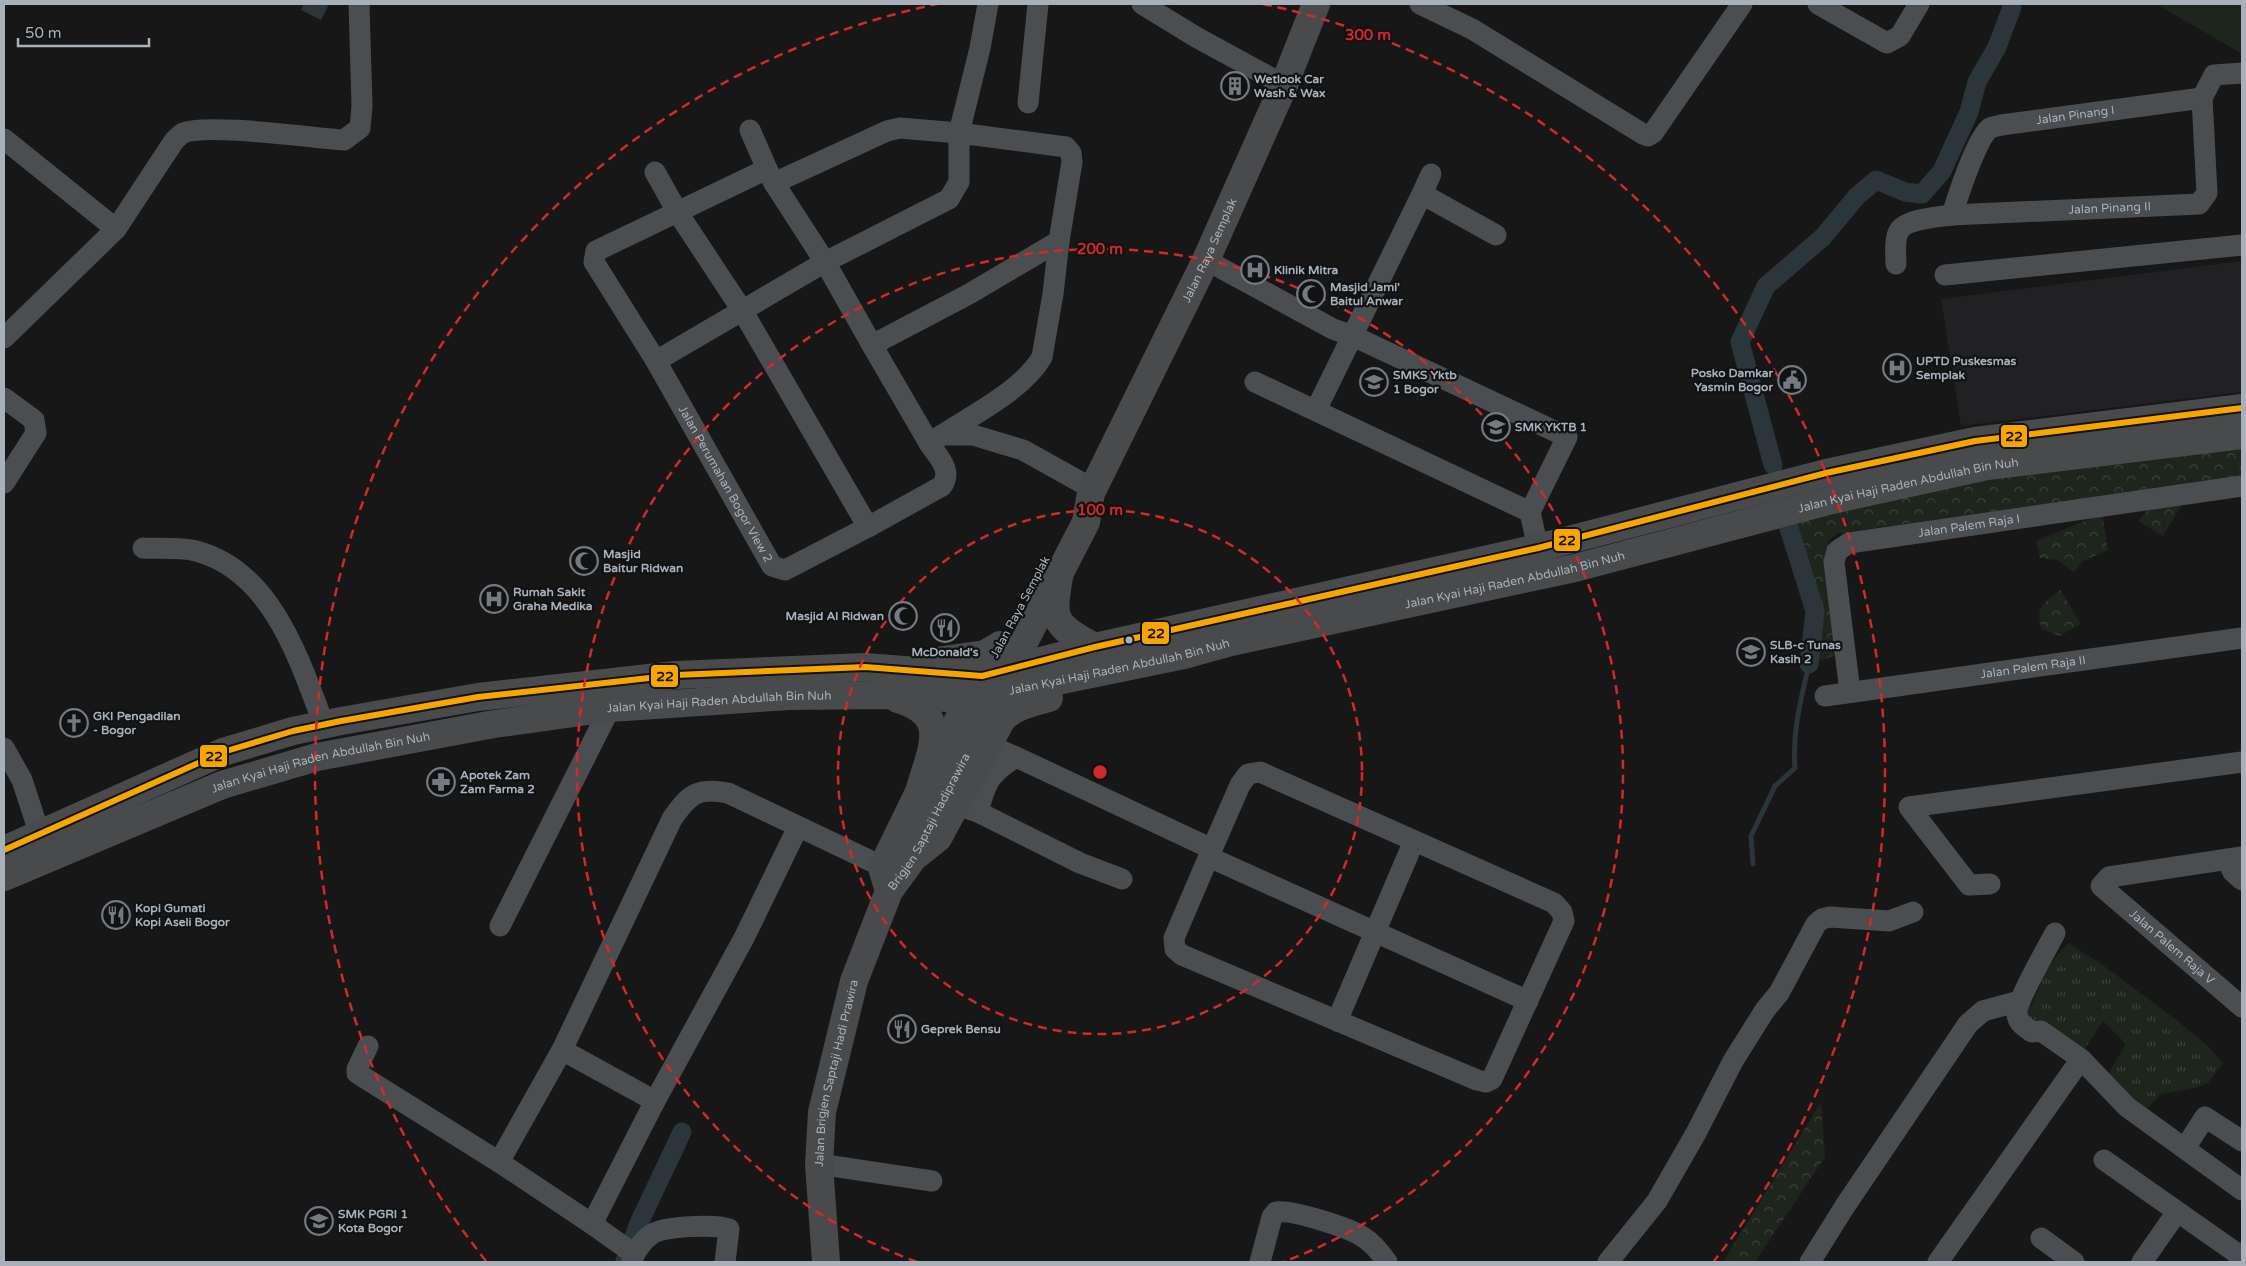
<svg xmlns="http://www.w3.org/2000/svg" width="2246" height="1266" font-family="'Varela Round',sans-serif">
  <defs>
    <pattern id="forest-crowns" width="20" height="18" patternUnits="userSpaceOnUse" patternTransform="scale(1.25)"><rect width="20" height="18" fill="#1d251d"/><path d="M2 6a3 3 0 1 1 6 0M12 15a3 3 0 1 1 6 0" fill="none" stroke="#3b423c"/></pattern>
    <pattern id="park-tufts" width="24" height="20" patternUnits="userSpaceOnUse" patternTransform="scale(1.25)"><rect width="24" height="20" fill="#1d251d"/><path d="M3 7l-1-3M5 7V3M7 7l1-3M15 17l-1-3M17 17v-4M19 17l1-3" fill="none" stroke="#3b423c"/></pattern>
  </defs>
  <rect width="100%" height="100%" fill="#171718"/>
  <polygon fill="#212124" points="2242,261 2242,392 1961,426 1941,299"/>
  <g fill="url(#forest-crowns)">
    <polygon points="2242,435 2242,478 1838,533 1828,541 1828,578 1837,655 1809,664 1815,611 1788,525 1987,466"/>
    <polygon points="2186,498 2163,536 2138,521 2153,504"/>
    <polygon points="2102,514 2108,550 2083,561 2074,572 2057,560 2040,558 2036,541"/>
    <path d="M 2060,590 L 2081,624 L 2060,636 L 2042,629 C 2034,608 2045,602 2060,590 Z"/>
    <polygon points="1821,1102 1825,1157 1755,1262 1723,1262"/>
  </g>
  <polygon fill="url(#park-tufts)" points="2068,943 2100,963 2175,1019 2207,1045 2223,1063 2208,1083 2195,1088 2161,1094 2147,1109 2132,1109 2107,1076 2126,1044 2103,1021 2081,1055 2047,1029 2027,1040 2021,1007 2031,1006 2040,986 2042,973"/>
  <polygon fill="#1d251d" points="2156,4 2242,4 2242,54"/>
  <polygon fill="#2a363a" points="304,4 329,4 321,20 301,10"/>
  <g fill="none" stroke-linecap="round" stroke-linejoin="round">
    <path stroke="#2a363a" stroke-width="5" d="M 1753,864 L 1751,836 L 1775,786 L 1795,768 C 1792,732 1801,699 1809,664"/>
    <g stroke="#2a363a" stroke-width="19">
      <polyline points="1773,465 1740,342 1766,286 1823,237 1857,196 1876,180 1905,192 1922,194 1942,171 1969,112 1977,82 1997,47 2012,7 2011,4"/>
      <polyline points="1788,525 1815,611 1809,664"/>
      <polyline points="625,1261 639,1223 682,1132"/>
    </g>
    <g stroke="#4b4e51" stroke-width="21">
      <polyline points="1142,4 1196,37 1284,85"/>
      <polyline points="1420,4 1472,29 1643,134 1648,136 1653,133 1742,4"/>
      <polyline points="1818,4 1887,43 1900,36 1919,4"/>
      <polyline points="1028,103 1038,4"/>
      <polyline points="750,130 767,169"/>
      <polyline points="4,139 116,229"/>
      <polyline points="655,172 678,213 742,310 868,527"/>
      <polyline points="774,183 887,131 900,128 959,133 980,48 988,4"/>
      <polyline points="1422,194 1431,174"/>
      <path id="s1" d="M 1952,215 C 1957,199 1977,137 1990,128 C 1992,127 1998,126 2001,125 L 2202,98 L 2214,75 L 2242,73"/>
      <polyline points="1206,260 1333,329 1353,336 1567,437 1530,512 1538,548"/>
      <path id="s2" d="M 1896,264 C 1896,255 1894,242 1898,233 C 1903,219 1939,217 1952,215 L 2199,204 L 2207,193 L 2202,98"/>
      <polyline points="1945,275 2242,245"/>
      <path d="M 4,338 L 116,229 L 174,141 C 177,138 180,135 183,133 C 207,123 313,138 344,140 L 360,128 L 362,106 L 359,4"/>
      <path id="s3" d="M 872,345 L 825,262 L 774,183 L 767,169 L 596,251 L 594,262 L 656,361 L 772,566 L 785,570 L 868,527 L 942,486 C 953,470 938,457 929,443"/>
      <polyline points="656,361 825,262 949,199 959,182 959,133 1066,147 1071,153 1072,162 1059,241 969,294 872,345 929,443 942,435 973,435 1023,450 1093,489"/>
      <polyline points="1255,382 1530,512"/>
      <polyline points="4,398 34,420 36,433 4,483"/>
      <polyline points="1316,410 1422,194 1496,235"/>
      <path d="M 942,435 C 974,414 1023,390 1042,357 L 1053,294 L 1059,241"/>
      <path d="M 143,548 C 159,549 180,547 196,551 C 272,571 299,659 324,725"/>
      <path id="s4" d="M 1850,692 L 1834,562 L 1837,551 L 1849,543 L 2242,486"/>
      <path id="s5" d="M 1825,696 L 2242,638"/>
      <polyline points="975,739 1016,757 1212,849 1240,785 1248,774 1260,772 1554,903 1562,912 1564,921 1492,1079 1486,1082 1477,1080 1182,955 1175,949 1174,938 1212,849"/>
      <polyline points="4,748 22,780 40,835"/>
      <polyline points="957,805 978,812 1080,863 1122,879"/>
      <path d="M 978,812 C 986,782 989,774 1016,757"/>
      <polyline points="1209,857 1528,1001"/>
      <path id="s6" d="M 2242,857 L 2109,877 L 2101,886 L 2242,1007"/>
      <polyline points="2227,859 2233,872 2242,880"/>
      <polyline points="1990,884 1969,885 1909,807 2242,762"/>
      <polyline points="500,926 610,708"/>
      <path d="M 2055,933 C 2048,947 2015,1003 2017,1015 C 2018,1023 2025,1027 2032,1032 L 2041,1031 L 2081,1059 L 2127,1107 L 2242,1190"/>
      <polyline points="1337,1021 1414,841"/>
      <polyline points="368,1046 357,1069 357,1073 360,1075 499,1162 592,1224 634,1254"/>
      <polyline points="562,1050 655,1101"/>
      <polyline points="2185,1148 2205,1117 2242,1141"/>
      <polyline points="2104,1160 2242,1257"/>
      <path d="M 499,1162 L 562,1050 L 672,819 C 689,794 698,787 728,793 L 896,873"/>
      <polyline points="819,1164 932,1181"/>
      <polyline points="592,1224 655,1101 744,938 798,827"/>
      <polyline points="2041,1238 2074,1262"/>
      <path d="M 632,1262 C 634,1252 643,1240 652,1234 C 665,1226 715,1224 729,1229 L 725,1262"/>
      <path d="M 1260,1262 L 1272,1217 L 1276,1212 C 1291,1209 1350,1228 1363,1237 C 1373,1243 1380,1252 1387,1262"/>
      <polyline points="1608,1262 1657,1201 1696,1133 1733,1061 1765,1010 1779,993 1816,924 1822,919 1830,917 1889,921 1913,912"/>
      <polyline points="1810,1262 1845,1206 1968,1024 1983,1011 2020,1001"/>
      <polyline points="1938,1262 2081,1059"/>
      <polyline points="2142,1262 2177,1212"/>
    </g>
    <g stroke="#494a4c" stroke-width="28">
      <polyline points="889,891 882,868 919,792 980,680"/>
      <path id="s7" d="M 826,1262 L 819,1164 L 822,1112 L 854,981 L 889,891 L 913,858 L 1086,522 L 1091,493 L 1206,260 L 1284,85 L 1316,4"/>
    </g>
    <g stroke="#494a4c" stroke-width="28">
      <path d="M 1060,571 C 1052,618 1050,624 1095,647"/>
      <polyline points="936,661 985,654 1000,645"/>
      <path d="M 898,699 C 953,715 930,751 919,792"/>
      <polyline points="4,850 223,752 293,731 341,721 478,697 676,675 865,667 982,676 1095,647 1538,548 1826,473 1975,441 2242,408"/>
      <path d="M 913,858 L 938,838 L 1002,719 C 1015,706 1031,703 1049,698"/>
      <path id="s8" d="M 4,877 L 222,785 L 317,757 L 494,724 L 610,708 L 789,696 L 883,695 L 969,699 L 1184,655 L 1231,642 L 1575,568 L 1832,500 L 1987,466 L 2242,435"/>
    </g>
    <defs>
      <polyline id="bus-1" points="4,850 223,752 293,731 341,721 478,697 676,675 865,667 982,676 1095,647 1538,548 1826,473 1975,441 2242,408"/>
    </defs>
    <use href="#bus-1" stroke="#111214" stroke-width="10"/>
    <use href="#bus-1" stroke="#f7a600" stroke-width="6"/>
  </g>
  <g fill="none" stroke="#d62828" stroke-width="2.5" stroke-dasharray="9 6">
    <circle cx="1100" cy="772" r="262"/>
    <path d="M917 1262A523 523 0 1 1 1283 1262"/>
    <path d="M486 1261A785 785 0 0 1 937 4M1263 4A785 785 0 0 1 1714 1261"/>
  </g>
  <defs>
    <symbol id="building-ring" viewBox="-11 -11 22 22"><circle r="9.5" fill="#111214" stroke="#757a81" stroke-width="1.5"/><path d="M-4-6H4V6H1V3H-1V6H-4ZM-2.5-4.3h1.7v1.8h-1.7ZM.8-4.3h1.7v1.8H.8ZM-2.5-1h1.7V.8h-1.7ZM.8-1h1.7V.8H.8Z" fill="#757a81"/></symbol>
    <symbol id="hospital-ring" viewBox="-11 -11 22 22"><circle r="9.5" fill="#111214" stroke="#757a81" stroke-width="1.5"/><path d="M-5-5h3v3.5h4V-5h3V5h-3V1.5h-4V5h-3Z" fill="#757a81"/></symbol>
    <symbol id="mosque-ring" viewBox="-11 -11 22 22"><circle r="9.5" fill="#111214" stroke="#757a81" stroke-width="1.5"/><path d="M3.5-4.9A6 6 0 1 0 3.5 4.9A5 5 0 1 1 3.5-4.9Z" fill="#757a81"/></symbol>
    <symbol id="civic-ring" viewBox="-11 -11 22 22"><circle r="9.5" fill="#111214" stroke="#757a81" stroke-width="1.5"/><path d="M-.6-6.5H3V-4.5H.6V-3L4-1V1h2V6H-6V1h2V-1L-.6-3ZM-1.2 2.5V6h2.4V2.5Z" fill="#757a81"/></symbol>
    <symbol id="school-ring" viewBox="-11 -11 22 22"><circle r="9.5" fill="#111214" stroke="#757a81" stroke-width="1.5"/><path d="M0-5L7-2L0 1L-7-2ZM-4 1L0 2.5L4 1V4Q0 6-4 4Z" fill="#757a81"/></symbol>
    <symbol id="restaurant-ring" viewBox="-11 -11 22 22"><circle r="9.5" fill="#111214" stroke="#757a81" stroke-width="1.5"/><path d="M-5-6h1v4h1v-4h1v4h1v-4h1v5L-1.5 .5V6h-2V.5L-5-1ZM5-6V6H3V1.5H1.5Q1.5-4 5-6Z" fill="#757a81"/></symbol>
    <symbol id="church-ring" viewBox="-11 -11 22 22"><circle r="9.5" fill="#111214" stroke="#757a81" stroke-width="1.5"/><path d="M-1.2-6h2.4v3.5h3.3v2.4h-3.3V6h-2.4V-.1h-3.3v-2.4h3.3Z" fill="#757a81"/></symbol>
    <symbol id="pharmacy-ring" viewBox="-11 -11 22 22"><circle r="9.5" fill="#111214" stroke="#757a81" stroke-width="1.5"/><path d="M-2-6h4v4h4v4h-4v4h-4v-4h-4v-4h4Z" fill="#757a81"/></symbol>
  </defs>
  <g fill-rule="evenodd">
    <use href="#building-ring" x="1219" y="70" width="32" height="32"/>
    <use href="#hospital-ring" x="1239" y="254" width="32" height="32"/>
    <use href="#mosque-ring" x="1295" y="278" width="32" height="32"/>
    <use href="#hospital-ring" x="1881" y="352" width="32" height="32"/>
    <use href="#civic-ring" x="1776" y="364" width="32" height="32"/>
    <use href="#school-ring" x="1358" y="366" width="32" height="32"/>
    <use href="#school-ring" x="1480" y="411" width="32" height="32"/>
    <use href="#mosque-ring" x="568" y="545" width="32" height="32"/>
    <use href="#hospital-ring" x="478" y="583" width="32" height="32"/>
    <use href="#mosque-ring" x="887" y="600" width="32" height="32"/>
    <use href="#restaurant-ring" x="929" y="612" width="32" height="32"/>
    <use href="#school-ring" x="1735" y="636" width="32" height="32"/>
    <use href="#church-ring" x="58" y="707" width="32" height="32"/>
    <use href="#pharmacy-ring" x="425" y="766" width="32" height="32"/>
    <use href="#restaurant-ring" x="100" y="899" width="32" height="32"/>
    <use href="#restaurant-ring" x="886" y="1013" width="32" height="32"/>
    <use href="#school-ring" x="303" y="1205" width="32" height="32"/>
  </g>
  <circle fill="#a8b0b9" stroke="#111214" stroke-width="2" cx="1129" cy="640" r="4.5"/>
  <g text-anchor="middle" stroke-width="4.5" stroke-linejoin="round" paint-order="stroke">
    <g font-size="12" font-weight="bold" fill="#a8b0b9" stroke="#111214" text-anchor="start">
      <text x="1254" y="83">Wetlook Car<tspan x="1254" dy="14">Wash &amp; Wax</tspan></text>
      <text x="1274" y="274">Klinik Mitra</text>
      <text x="1330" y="291">Masjid Jami'<tspan x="1330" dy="14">Baitul Anwar</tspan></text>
      <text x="1916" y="365">UPTD Puskesmas<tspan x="1916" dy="14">Semplak</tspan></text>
      <text x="1773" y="377" text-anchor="end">Posko Damkar<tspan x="1773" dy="14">Yasmin Bogor</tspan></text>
      <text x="1393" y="379">SMKS Yktb<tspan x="1393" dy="14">1 Bogor</tspan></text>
      <text x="1515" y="431">SMK YKTB 1</text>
      <text x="603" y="558">Masjid<tspan x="603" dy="14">Baitur Ridwan</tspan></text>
      <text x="513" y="596">Rumah Sakit<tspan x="513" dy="14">Graha Medika</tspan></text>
      <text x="884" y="620" text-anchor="end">Masjid Al Ridwan</text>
      <text x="1770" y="649">SLB-c Tunas<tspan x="1770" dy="14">Kasih 2</tspan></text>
      <text x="945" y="656" text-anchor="middle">McDonald's</text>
      <text x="93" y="720">GKI Pengadilan<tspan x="93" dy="14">- Bogor</tspan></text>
      <text x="460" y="779">Apotek Zam<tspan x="460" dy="14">Zam Farma 2</tspan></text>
      <text x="135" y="912">Kopi Gumati<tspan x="135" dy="14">Kopi Aseli Bogor</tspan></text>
      <text x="921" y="1033">Geprek Bensu</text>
      <text x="338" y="1218">SMK PGRI 1<tspan x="338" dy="14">Kota Bogor</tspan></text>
    </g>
    <g font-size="12" fill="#a8b0b9" stroke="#111214">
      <text dy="4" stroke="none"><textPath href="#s1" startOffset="182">Jalan Pinang I</textPath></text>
      <text dy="4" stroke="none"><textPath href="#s2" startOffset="248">Jalan Pinang II</textPath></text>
      <text dy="4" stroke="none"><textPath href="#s7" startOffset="1100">Jalan Raya Semplak</textPath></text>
      <text dy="4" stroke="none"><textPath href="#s3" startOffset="664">Jalan Perumahan Bogor View 2</textPath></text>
      <text dy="4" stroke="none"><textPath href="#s8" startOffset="1956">Jalan Kyai Haji Raden Abdullah Bin Nuh</textPath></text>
      <text dy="4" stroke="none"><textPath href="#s4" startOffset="278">Jalan Palem Raja I</textPath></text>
      <text dy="4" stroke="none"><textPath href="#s8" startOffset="1551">Jalan Kyai Haji Raden Abdullah Bin Nuh</textPath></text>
      <text transform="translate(1020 607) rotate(-62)" y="4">Jalan Raya Semplak</text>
      <text dy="4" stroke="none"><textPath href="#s8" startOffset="1146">Jalan Kyai Haji Raden Abdullah Bin Nuh</textPath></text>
      <text dy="4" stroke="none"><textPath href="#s5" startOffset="210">Jalan Palem Raja II</textPath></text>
      <text dy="4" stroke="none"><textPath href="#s8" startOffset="742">Jalan Kyai Haji Raden Abdullah Bin Nuh</textPath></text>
      <text dy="4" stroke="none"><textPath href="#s8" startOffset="338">Jalan Kyai Haji Raden Abdullah Bin Nuh</textPath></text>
      <text dy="4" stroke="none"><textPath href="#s7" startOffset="462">Brigjen Saptaji Hadiprawira</textPath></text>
      <text dy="4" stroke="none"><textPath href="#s6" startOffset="240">Jalan Palem Raja V</textPath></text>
      <text dy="4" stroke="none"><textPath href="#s7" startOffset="191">Jalan Brigjen Saptaji Hadi Prawira</textPath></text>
    </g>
  </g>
  <circle cx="1100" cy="772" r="8" fill="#d62828" stroke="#111214" stroke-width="2.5"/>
  <g font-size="15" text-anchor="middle" font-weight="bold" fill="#d62828" stroke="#111214" stroke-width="4.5" stroke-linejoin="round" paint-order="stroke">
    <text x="1368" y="40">300 m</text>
    <text x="1100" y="254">200 m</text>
    <text x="1100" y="515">100 m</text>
  </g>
  <g stroke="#111214" stroke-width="2">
    <rect x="2000" y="424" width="28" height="24" rx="5" fill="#f7a600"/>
    <rect x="1553" y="528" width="28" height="24" rx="5" fill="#f7a600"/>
    <rect x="1141" y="621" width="29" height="24" rx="5" fill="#f7a600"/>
    <rect x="650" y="664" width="29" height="24" rx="5" fill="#f7a600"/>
    <rect x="199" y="744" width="29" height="24" rx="5" fill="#f7a600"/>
  </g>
  <g font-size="14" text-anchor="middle" font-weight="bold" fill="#111">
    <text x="2014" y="441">22</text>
    <text x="1567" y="545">22</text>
    <text x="1156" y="638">22</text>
    <text x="665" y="681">22</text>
    <text x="214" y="761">22</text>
  </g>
  <rect width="2246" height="1266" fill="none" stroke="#a8b0b9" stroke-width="10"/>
  <path d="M18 38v8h131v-8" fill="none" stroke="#a8b0b9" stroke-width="2.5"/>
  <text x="25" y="38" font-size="15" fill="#a8b0b9" stroke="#111214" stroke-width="4" paint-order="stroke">50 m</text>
</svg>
